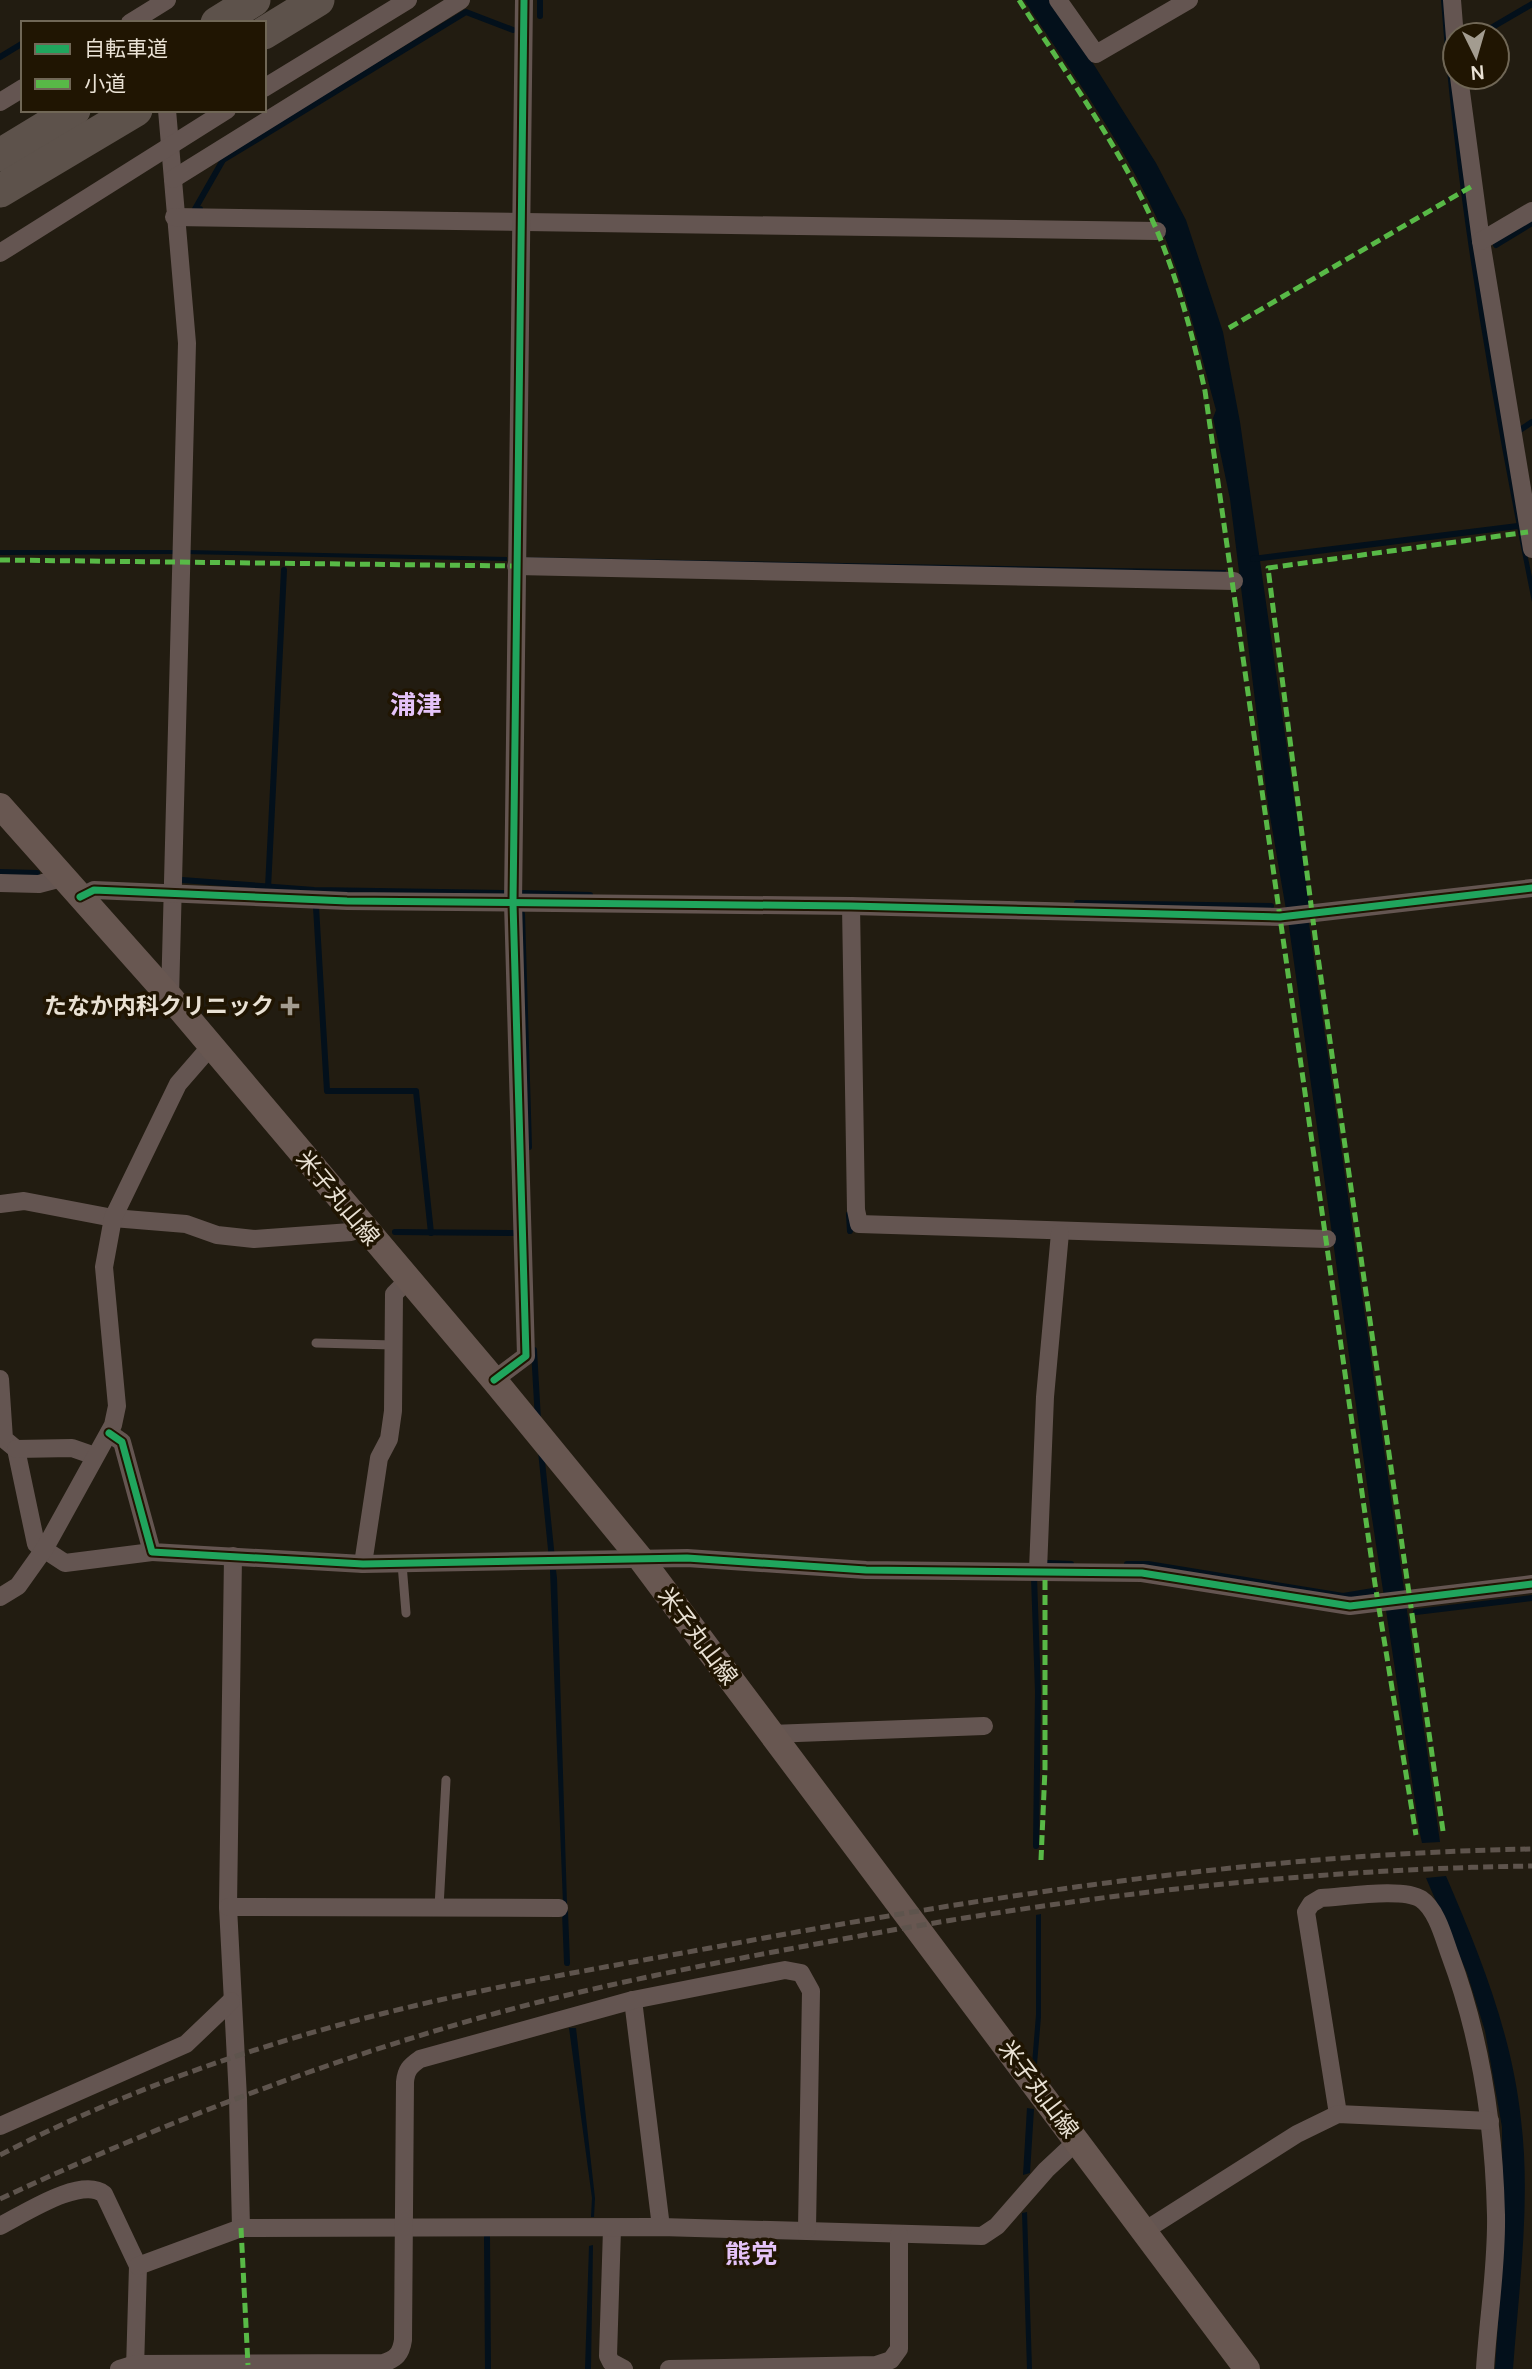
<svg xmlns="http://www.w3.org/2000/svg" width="1532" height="2369" font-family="Manrope,'Noto Sans JP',sans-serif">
  <rect width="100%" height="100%" fill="#221c11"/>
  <g fill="#03101b">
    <path d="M 1024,0 L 1053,0 L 1156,163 L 1186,220 L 1223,332 L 1240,422 L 1309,901 L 1309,923 L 1440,1842 L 1422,1843 L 1420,1834 L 1370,1505 L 1289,927 L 1268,805 L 1230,499 L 1213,418 L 1216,410 C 1199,349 1186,289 1162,230 C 1128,149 1072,74 1024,0 Z"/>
    <path d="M 1441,0 L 1447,0 L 1460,135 L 1521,524 L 1532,577 L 1532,602 C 1492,404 1456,202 1441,0 Z"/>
    <polygon points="0,550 173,550 174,554 0,555"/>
    <polygon points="186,550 507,557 507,561 186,554"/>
    <polygon points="520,557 1226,570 1225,574 520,562"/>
    <polygon points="550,1570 556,1570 557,1578 567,1904 563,1904"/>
    <path d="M 1446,1876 C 1480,1955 1512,2034 1521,2120 C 1531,2200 1519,2287 1513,2369 L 1495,2369 L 1503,2248 L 1502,2127 L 1485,2031 L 1467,1973 L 1426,1878 Z"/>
    <polygon points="1041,1914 1041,2017 1037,2064 1032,2064 1036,2015 1036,1915"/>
    <polygon points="569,2028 576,2028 595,2198 594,2217 591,2217 592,2198"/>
    <polygon points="1027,2108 1034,2109 1030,2173 1023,2175"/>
    <polygon points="1027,2212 1032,2369 1027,2369 1022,2213"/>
    <polygon points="593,2245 591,2369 585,2369 589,2246"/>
  </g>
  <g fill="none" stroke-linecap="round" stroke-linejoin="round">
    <g stroke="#03101b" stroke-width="6">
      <polyline points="540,16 540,0"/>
      <polyline points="1479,35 1532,4"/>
      <polyline points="0,57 23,43"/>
      <polyline points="200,209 195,209 223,160 466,12 513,30"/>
      <polyline points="1496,245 1532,223"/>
      <polyline points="1520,430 1532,422"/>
      <polyline points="1253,559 1518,526"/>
      <polyline points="0,872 37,873"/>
      <polyline points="182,880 314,890 503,893"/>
      <polyline points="268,888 284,570"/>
      <polyline points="522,893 590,895"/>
      <polyline points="1077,903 1271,906"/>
      <polyline points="316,907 327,1091 416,1091 431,1233"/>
      <polyline points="522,914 529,1147"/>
      <polyline points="849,1214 850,1231"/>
      <polyline points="395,1232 516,1233"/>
      <polyline points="534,1350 538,1420"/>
      <polyline points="541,1451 552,1559"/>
      <polyline points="1048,1563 1071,1564"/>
      <polyline points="1127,1564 1148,1564 1343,1596 1373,1591"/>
      <polyline points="1034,1577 1038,1692 1036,1846"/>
      <polyline points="1416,1612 1532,1598"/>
      <polyline points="565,1912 567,1963"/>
      <polyline points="487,2237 488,2369"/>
    </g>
    <g stroke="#645551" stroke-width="9">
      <polyline points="316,1343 393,1345"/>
      <polyline points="402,1564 406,1613"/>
      <polyline points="439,1907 446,1780"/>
    </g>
    <g stroke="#645551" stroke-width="18">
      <polyline points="1058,0 1096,54 1189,0"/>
      <polyline points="1452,0 1455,38"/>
      <polyline points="130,23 167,0"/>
      <polyline points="1459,77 1481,241 1532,549"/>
      <polyline points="264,88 408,0"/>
      <polyline points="0,102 23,88"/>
      <polyline points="167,110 187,343 170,997"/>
      <polyline points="173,179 461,0"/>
      <polyline points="174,217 1157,231"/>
      <polyline points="1481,241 1532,211"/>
      <polyline points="0,253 227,110"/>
      <polyline points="516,566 1234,581"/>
      <polyline points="0,883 39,884 62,878"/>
      <polyline points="80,897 94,890 347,901 851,906 1280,917 1532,888"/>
      <polyline points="851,906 856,1210 859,1224 1327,1239"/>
      <polyline points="0,1204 24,1201 113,1218 186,1224 217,1235 254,1239 351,1232 360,1224"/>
      <polyline points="0,1379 4,1439 16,1449 36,1544 65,1563 152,1552"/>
      <polyline points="494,1380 526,1356 513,903 524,0"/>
      <polyline points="109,1433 122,1442 152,1552 363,1564 687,1558 866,1570 1142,1573 1350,1606 1532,1584"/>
      <polyline points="16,1449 72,1448 95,1456"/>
      <polyline points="233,1556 228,1907 238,2098 241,2228"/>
      <polyline points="363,1564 379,1458 389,1439 393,1411 394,1294 408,1280"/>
      <polyline points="1038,1570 1045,1397 1060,1233"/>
      <polyline points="0,1597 18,1586 45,1548 113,1425 117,1406 104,1267 113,1218 178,1084 211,1046"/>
      <polyline points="771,1734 984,1726"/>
      <polyline points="228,1907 559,1908"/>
      <polyline points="633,2000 661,2227"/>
      <path d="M 1338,2114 L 1306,1912 L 1311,1904 L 1321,1898 C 1344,1897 1403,1887 1421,1899 C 1437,1910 1444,1939 1450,1955 C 1481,2038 1494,2127 1496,2215 C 1497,2266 1488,2319 1485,2369"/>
      <polyline points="0,2126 186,2044 231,2001"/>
      <path d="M 0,2226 C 24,2214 81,2176 104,2194 L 138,2266 L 135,2369"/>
      <polyline points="612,2229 608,2356 611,2362 624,2369"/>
      <polyline points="1144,2231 1297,2134 1338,2114 1490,2121"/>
      <polyline points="138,2266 241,2228 661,2227 982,2236 997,2226 1046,2170 1077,2141"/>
      <path d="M 119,2369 L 135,2364 L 383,2363 C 396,2359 401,2354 403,2340 L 405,2082 C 406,2070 410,2066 420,2059 L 633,2000 L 785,1970 L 801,1973 L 811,1991 L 807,2229"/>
      <polyline points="669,2369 876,2365 891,2360 899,2349 899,2234"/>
    </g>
    <polyline stroke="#685751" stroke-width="26" points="0,806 170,997 494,1380 640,1558 1247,2369"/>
    <g stroke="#5d524b" stroke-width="33">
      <polyline points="217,23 254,0"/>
      <polyline points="264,33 318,0"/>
      <polyline points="0,155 74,110"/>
      <polyline points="0,191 136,110"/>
    </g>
    <g stroke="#5e544d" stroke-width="5" stroke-dasharray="10 5" stroke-linecap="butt">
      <path d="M 0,2155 C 121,2092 253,2046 385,2013 C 492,1986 601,1968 710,1948 C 982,1897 1254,1854 1532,1849"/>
      <path d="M 0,2199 C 160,2124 327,2060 497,2013 C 615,1981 735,1959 854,1937 C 1078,1896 1305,1869 1532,1866"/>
    </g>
    <g stroke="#58b947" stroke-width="5" stroke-dasharray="10 5" stroke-linecap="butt">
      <path d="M 1019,0 C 1067,75 1123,151 1158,233 C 1179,284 1193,337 1205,391 L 1375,1584 L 1416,1835"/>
      <polyline points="1229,328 1474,185"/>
      <polyline points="0,560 516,566"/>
      <polyline points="1443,1831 1315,936 1268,568 1528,532"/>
      <polyline points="1041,1860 1045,1769 1045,1571"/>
      <polyline points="241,2228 248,2365"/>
    </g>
    <defs>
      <g id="cycleway">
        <polyline points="80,897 94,890 347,901 851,906 1280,917 1532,888"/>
        <polyline points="494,1380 526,1356 513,903 524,0"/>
        <polyline points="109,1433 122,1442 152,1552 363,1564 687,1558 866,1570 1142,1573 1350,1606 1532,1584"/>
      </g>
    </defs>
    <use href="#cycleway" stroke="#201502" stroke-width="11"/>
    <use href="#cycleway" stroke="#20a55d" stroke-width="7"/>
  </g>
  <path fill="#a39c90" stroke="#201502" stroke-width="2.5" d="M286.5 995.5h7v7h7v7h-7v7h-7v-7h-7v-7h7z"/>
  <g text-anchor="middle" stroke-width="7" stroke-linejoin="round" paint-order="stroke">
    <g font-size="23" font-weight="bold" fill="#e9e1d4" stroke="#201502" text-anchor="end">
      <text x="274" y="1014">たなか内科クリニック</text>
    </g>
    <g font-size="23" fill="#e9e1d4" stroke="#201502">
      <text transform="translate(338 1198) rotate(50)" y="8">米子丸山線</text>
      <text transform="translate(698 1636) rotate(53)" y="8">米子丸山線</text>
      <text transform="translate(1039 2089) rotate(53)" y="8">米子丸山線</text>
    </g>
    <g font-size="26" font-weight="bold" fill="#e5c3f8" stroke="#201502">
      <text x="416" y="714">浦津</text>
      <text x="751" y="2263">熊党</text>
    </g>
  </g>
  <rect x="21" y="21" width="245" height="91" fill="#201502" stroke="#706756" stroke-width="2"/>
  <rect x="35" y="44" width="35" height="10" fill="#20a55d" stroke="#706756" stroke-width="2"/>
  <text x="84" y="56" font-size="21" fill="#e9e1d4">自転車道</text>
  <rect x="35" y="79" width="35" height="10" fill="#58b947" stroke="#706756" stroke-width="2"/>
  <text x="84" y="91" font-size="21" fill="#e9e1d4">小道</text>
  <g transform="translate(1476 56) rotate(175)"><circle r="33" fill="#201502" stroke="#706756" stroke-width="2"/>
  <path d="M0-5L12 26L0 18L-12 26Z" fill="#a39c90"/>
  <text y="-10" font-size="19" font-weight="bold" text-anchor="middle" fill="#e9e1d4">N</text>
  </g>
</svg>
